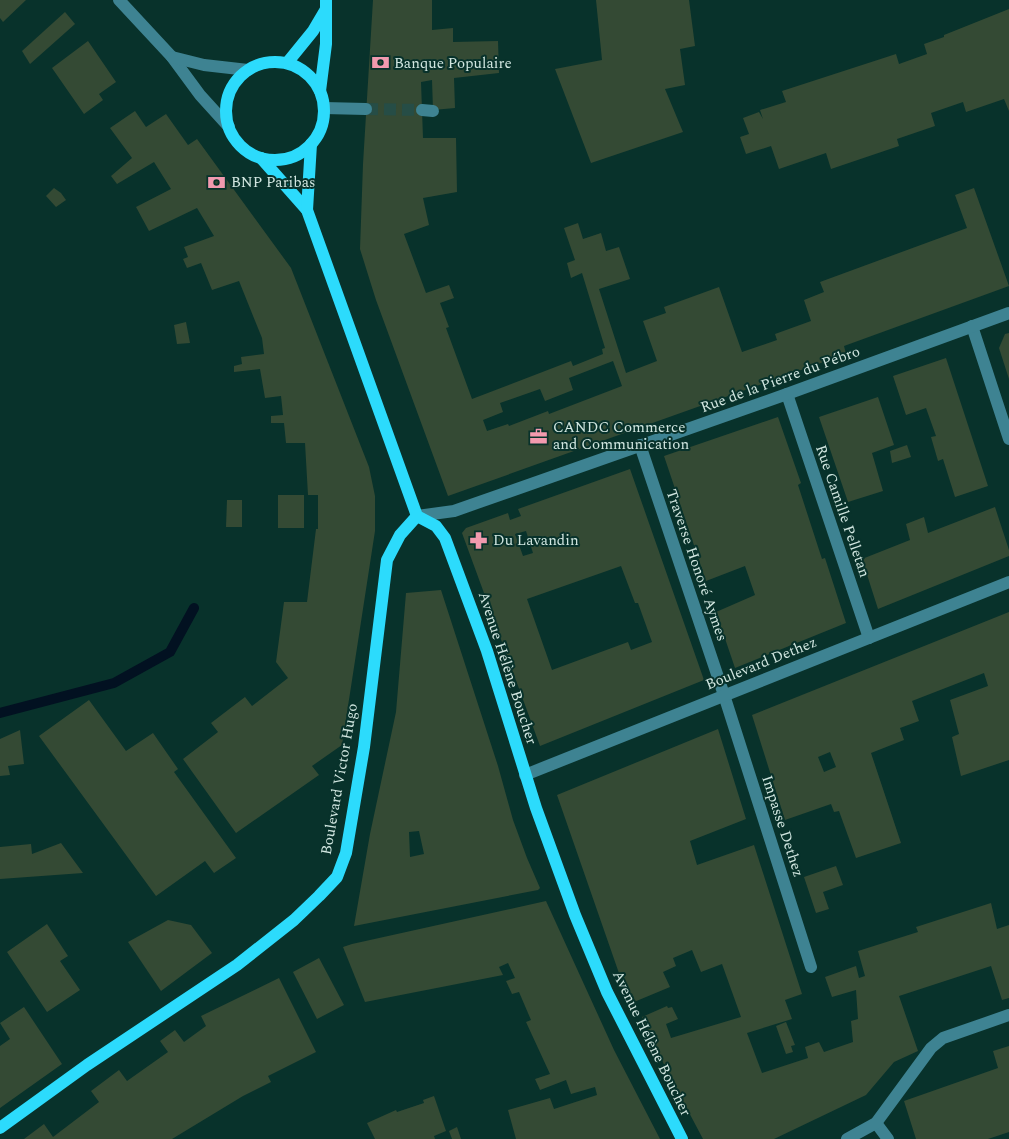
<svg xmlns="http://www.w3.org/2000/svg" width="1009" height="1139" font-family="Spectral,serif">
  <rect width="100%" height="100%" fill="#08322b"/>
  <g fill="none" stroke-linecap="round" stroke-linejoin="round">
    <polyline stroke="#021121" stroke-width="10" points="0,713 114,683 170,652 194,608"/>
  </g>
  <g fill="#344a34" fill-rule="evenodd">
    <polygon points="0,0 26,0 3,22 0,18"/>
    <path d="M 373,0 L 432,0 L 432,30 L 453,28 L 453,42 L 498,41 L 499,73 L 454,78 L 455,108 L 433,110 L 432,80 L 421,82 L 423,138 L 456,138 L 457,192 L 423,198 L 429,225 L 404,234 L 426,293 L 449,285 L 454,298 L 440,303 L 449,327 L 446,328 L 472,399 L 571,361 L 573,366 L 603,354 L 602,349 L 605,348 L 582,273 L 571,278 L 567,263 L 575,260 L 564,228 L 578,223 L 583,239 L 601,233 L 606,251 L 619,247 L 630,279 L 599,289 L 626,373 L 657,361 L 643,321 L 666,313 L 664,307 L 719,287 L 742,352 L 777,340 L 775,334 L 811,321 L 804,300 L 824,292 L 820,282 L 967,228 L 955,195 L 974,188 L 1009,286 L 844,346 L 846,354 L 448,496 L 376,300 L 360,249 L 363,164 ZM 613,361 L 622,386 L 549,414 L 548,411 L 509,426 L 508,424 L 487,431 L 483,420 L 503,412 L 500,403 L 540,389 L 545,401 L 573,390 L 569,378 Z"/>
    <polygon points="596,0 689,0 695,46 680,49 685,85 665,89 683,132 591,163 555,69 602,60"/>
    <polygon points="1009,9 1009,111 1004,99 966,112 963,102 931,113 935,126 897,139 899,146 831,169 826,153 779,169 771,146 746,154 740,137 749,134 743,118 759,112 763,119 760,110 786,102 782,91 896,54 899,64 927,54 924,44 944,37 944,35"/>
    <polygon points="65,12 75,24 30,64 22,51"/>
    <polygon points="88,41 116,82 99,94 103,100 84,114 52,68"/>
    <polygon points="135,111 146,127 166,114 188,145 197,139 291,268 369,467 375,496 375,531 342,745 312,766 319,775 236,833 183,759 218,732 211,723 245,697 252,706 288,678 276,662 284,602 307,602 316,529 318,529 318,495 308,495 305,443 286,443 284,423 271,423 271,416 283,415 281,396 265,398 260,369 234,372 234,366 242,364 241,357 264,354 262,338 239,281 212,290 201,263 187,268 183,259 188,257 184,247 214,236 197,208 149,231 136,207 171,189 154,162 117,184 111,176 132,158 110,128"/>
    <polygon points="54,188 61,193 66,200 56,207 46,196"/>
    <polygon points="186,322 190,343 177,344 174,325"/>
    <polygon points="1009,333 1009,379 999,348 1005,334"/>
    <polygon points="946,358 988,486 955,497 943,459 938,461 931,437 936,436 926,408 906,415 893,376"/>
    <polygon points="878,397 894,445 872,453 883,491 848,502 819,417"/>
    <polygon points="778,417 801,483 798,485 822,559 825,558 846,623 735,668 716,612 755,595 745,566 706,581 664,456"/>
    <polygon points="907,445 911,457 892,463 890,451"/>
    <path d="M 630,469 L 704,680 L 540,746 L 462,533 L 466,528 L 508,513 L 510,520 L 521,516 L 518,509 ZM 526,531 L 533,553 L 523,556 L 515,534 ZM 621,566 L 635,603 L 638,603 L 652,642 L 631,650 L 628,642 L 552,670 L 527,599 Z"/>
    <rect x="278" y="495" width="26" height="33"/>
    <polygon points="227,500 242,500 242,527 226,527"/>
    <polygon points="995,507 1009,550 1009,556 878,609 862,559 910,540 906,524 924,517 928,533"/>
    <path d="M 441,590 L 498,766 L 513,820 L 527,858 L 540,888 L 538,890 L 354,926 L 370,834 L 396,712 L 406,593 ZM 419,831 L 424,854 L 410,857 L 409,832 Z"/>
    <path d="M 1009,612 L 1009,760 L 961,776 L 952,737 L 959,734 L 950,700 L 988,686 L 984,673 L 912,701 L 919,721 L 900,728 L 904,740 L 871,753 L 901,843 L 856,858 L 839,811 L 834,812 L 831,804 L 785,820 L 752,715 ZM 830,752 L 836,767 L 824,772 L 818,757 Z"/>
    <polygon points="89,700 126,751 153,733 178,769 174,772 236,858 214,873 205,861 156,896 39,736"/>
    <polygon points="718,729 746,819 690,841 697,865 754,845 802,994 785,1000 792,1019 747,1033 762,1073 808,1058 805,1047 819,1042 824,1052 853,1042 851,1021 858,1019 856,990 832,997 825,977 856,966 859,978 865,976 858,951 918,932 916,927 991,903 997,929 1009,925 1009,998 1002,1000 991,966 899,996 918,1051 894,1062 866,1095 774,1139 703,1139 667,1071 642,1017 667,1006 668,1008 672,1007 678,1019 666,1024 671,1038 741,1017 722,964 701,972 692,950 673,958 676,966 663,972 670,987 634,1002 621,979 557,795"/>
    <polygon points="20,730 24,764 8,766 10,775 0,776 0,739"/>
    <polygon points="61,843 83,873 0,879 0,847 31,844 32,854"/>
    <polygon points="836,866 843,885 823,892 829,909 816,913 804,877"/>
    <polygon points="546,901 614,1050 660,1139 516,1139 508,1110 550,1098 554,1109 597,1095 595,1087 571,1094 566,1080 540,1090 535,1079 550,1074 526,1022 531,1020 519,992 512,994 506,981 515,978 508,963 499,967 503,975 365,1002 343,947 352,944"/>
    <polygon points="168,920 191,925 212,953 161,991 128,942"/>
    <polygon points="47,924 68,956 60,961 80,990 47,1012 7,952"/>
    <polygon points="319,958 344,1005 317,1019 293,972"/>
    <polygon points="279,978 316,1052 268,1076 271,1082 243,1096 172,1139 24,1139 44,1124 53,1137 99,1102 91,1091 119,1070 127,1081 168,1052 160,1041 175,1030 184,1042 206,1026 201,1016"/>
    <polygon points="24,1007 62,1064 0,1108 0,1046 10,1039 0,1023"/>
    <polygon points="786,1022 795,1045 791,1046 793,1052 786,1054 776,1026"/>
    <polygon points="1009,1046 1009,1132 988,1139 916,1139 904,1101 998,1068 993,1051"/>
    <polygon points="434,1096 446,1131 434,1136 435,1139 375,1139 367,1123 396,1110 397,1112 424,1103 423,1100"/>
    <polygon points="457,1127 461,1139 452,1139 449,1131"/>
  </g>
  <g fill="none" stroke-linecap="round" stroke-linejoin="round">
    <polyline stroke="#264d46" stroke-width="12" stroke-dasharray="12 6" stroke-linecap="butt" points="366,109 422,110"/>
    <g stroke="#3e8392" stroke-width="12">
      <polyline points="119,0 172,57 200,95 229,127"/>
      <polyline points="172,57 204,65 248,70"/>
      <polyline points="324,108 366,109"/>
      <polyline points="422,110 433,111"/>
      <polyline points="972,326 1009,439"/>
      <polyline points="787,394 869,638"/>
      <polyline points="640,445 724,695 811,967"/>
      <polyline points="417,516 454,511 787,394 1009,313"/>
      <polyline points="525,775 1009,582"/>
      <polyline points="876,1123 888,1139"/>
      <polyline points="847,1139 876,1123 931,1048 943,1038 1009,1015"/>
    </g>
    <g stroke="#2cdbfc" stroke-width="12">
      <circle cx="275" cy="111" r="49"/>
      <polyline points="287,63 313,31 326,9"/>
      <polyline points="320,91 326,44 326,0"/>
      <polyline points="261,158 307,210 417,516 436,526 445,538 487,651 536,808 575,915 607,992 682,1139"/>
      <polyline points="307,210 311,144"/>
      <polyline points="0,1128 87,1065 237,965 294,920 319,896 337,877 346,853 364,747 387,560 400,535 417,516"/>
    </g>
  </g>
  <defs>
    <symbol id="bank-bare" viewBox="-9 -9 18 18"><path d="M-6-4H6V4H-6ZM0-2.3a2.3 2.3 0 1 0 0 4.6a2.3 2.3 0 1 0 0-4.6Z" fill="#f29aaf" stroke="#08322b" stroke-width="2.5" paint-order="stroke"/></symbol>
    <symbol id="office-bare" viewBox="-9 -9 18 18"><path d="M-6-3h4V-5.5h4V-3h4V5H-6ZM-1-4.5V-3h2v-1.5ZM-6 0V1H6V0Z" fill="#f29aaf" stroke="#08322b" stroke-width="2.5" paint-order="stroke"/></symbol>
    <symbol id="pharmacy-bare" viewBox="-9 -9 18 18"><path d="M-2-6h4v4h4v4h-4v4h-4v-4h-4v-4h4Z" fill="#f29aaf" stroke="#08322b" stroke-width="2.5" paint-order="stroke"/></symbol>
  </defs>
  <g fill-rule="evenodd">
    <use href="#bank-bare" x="368" y="50" width="25" height="25"/>
    <use href="#bank-bare" x="204" y="170" width="25" height="25"/>
    <use href="#office-bare" x="526" y="424" width="25" height="25"/>
    <use href="#pharmacy-bare" x="466" y="528" width="25" height="25"/>
  </g>
  <g text-anchor="middle" stroke-width="4" stroke-linejoin="round" paint-order="stroke">
    <g font-size="15" fill="#d1e6e0" stroke="#08322b" text-anchor="start">
      <text x="394" y="68">Banque Populaire</text>
      <text x="231" y="187">BNP Paribas</text>
      <text x="553" y="432">CANDC Commerce<tspan x="553" dy="17">and Communication</tspan></text>
      <text x="493" y="545">Du Lavandin</text>
    </g>
    <g font-size="15" fill="#d1e6e0" stroke="#08322b">
      <text transform="translate(780 379) rotate(-20)" y="5">Rue de la Pierre du Pébro</text>
      <text transform="translate(843 511) rotate(71)" y="5">Rue Camille Pelletan</text>
      <text transform="translate(697 565) rotate(71)" y="5">Traverse Honoré Aymes</text>
      <text transform="translate(761 663) rotate(-22)" y="5">Boulevard Dethez</text>
      <text transform="translate(508 668) rotate(72)" y="5">Avenue Hélène Boucher</text>
      <text transform="translate(339 779) rotate(-80)" y="5">Boulevard Victor Hugo</text>
      <text transform="translate(783 826) rotate(72)" y="5">Impasse Dethez</text>
      <text transform="translate(652 1043) rotate(64)" y="5">Avenue Hélène Boucher</text>
    </g>
  </g>
</svg>
